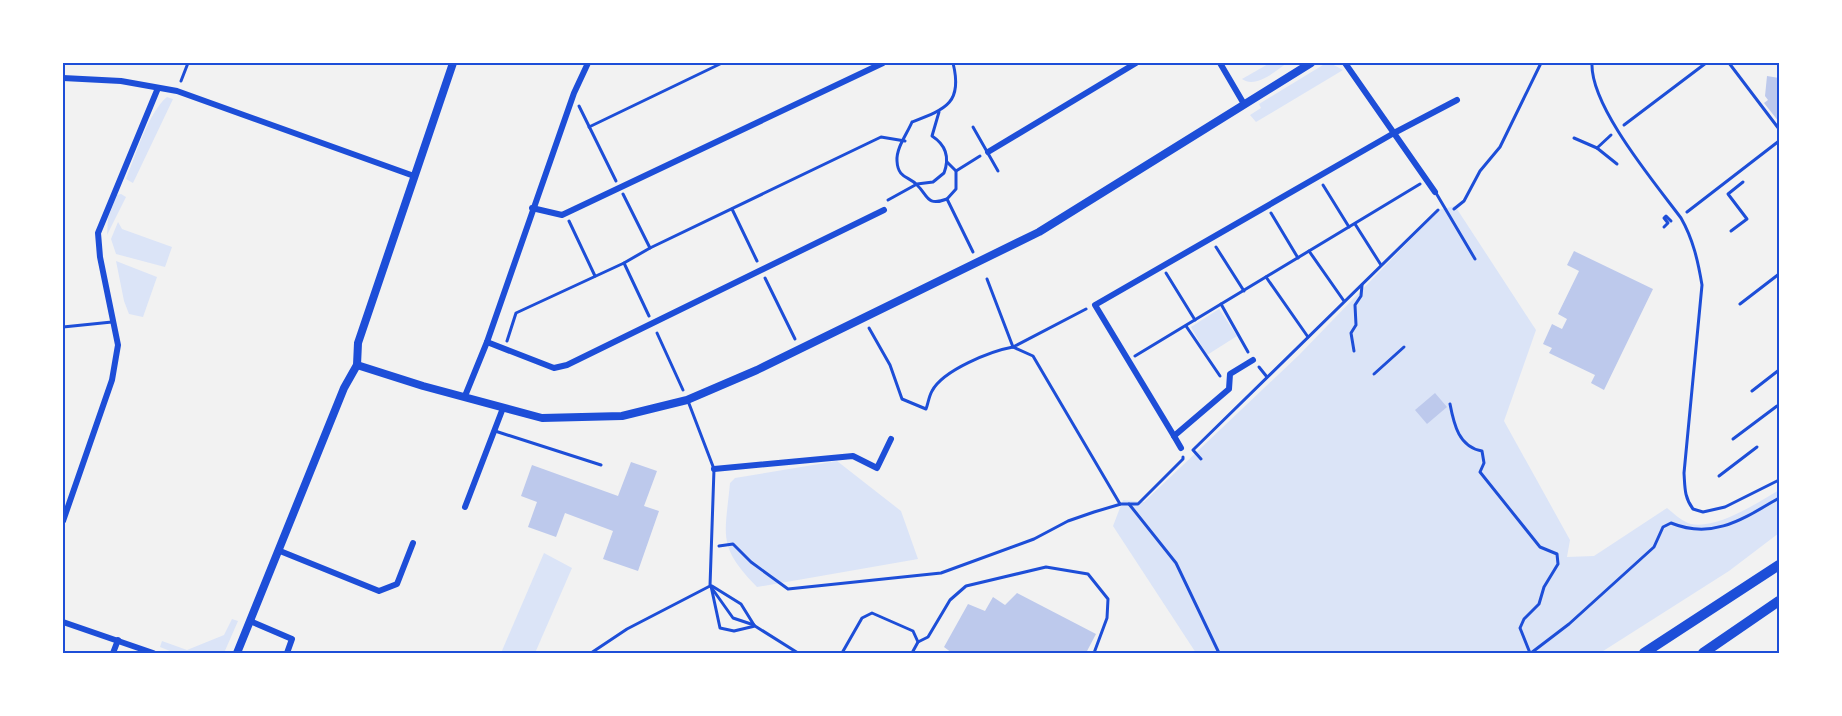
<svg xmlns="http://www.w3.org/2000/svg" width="1842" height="716" font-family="Cabin,sans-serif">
  <rect width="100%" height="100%" fill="#f2f2f2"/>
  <g fill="#dbe4f7">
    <path d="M 1270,63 L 1287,63 C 1275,71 1256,89 1242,79 Z"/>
    <polygon points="1330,63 1343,70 1256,122 1250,115 1261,108 1259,104 1323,65"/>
    <path d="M 167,97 L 173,99 L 133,183 L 126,179 C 135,157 149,111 167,97 Z"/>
    <polygon points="121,194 126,197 107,235 108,218 117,195"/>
    <path d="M 1455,206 L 1536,330 L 1504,421 L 1570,540 L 1567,557 L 1594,556 L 1667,508 C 1673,513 1683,522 1691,524 C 1718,529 1757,503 1779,490 L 1779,533 L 1729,571 L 1600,653 L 1196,653 L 1113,526 L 1123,500 L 1144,502 L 1299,355 L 1439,210 Z"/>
    <polygon points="118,222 122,229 172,247 165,267 116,254 111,239"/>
    <polygon points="116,261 157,277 143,317 129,314 124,301"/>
    <polygon points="1219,309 1237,336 1207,355 1191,327"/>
    <path d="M 837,461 L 901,511 L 918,559 L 757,587 C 717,546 725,537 730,483 L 735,478 Z"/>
    <polygon points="544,553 572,568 535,653 501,653"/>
    <polygon points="232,619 238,621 224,653 175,653 160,647 162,641 187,650 224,635"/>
  </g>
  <g fill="#bdc9ec">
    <polygon points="1767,76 1779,78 1779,122 1764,103 1768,100 1765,96"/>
    <polygon points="1574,251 1653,289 1604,390 1591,383 1595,375 1549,353 1552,348 1543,344 1552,324 1562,329 1567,319 1558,314 1579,271 1567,265"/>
    <polygon points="1435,393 1447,407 1427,424 1415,410"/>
    <polygon points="631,462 657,471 644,506 659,511 638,571 603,559 613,531 565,513 556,537 528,527 537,502 521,496 532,465 618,496"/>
    <polygon points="1017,593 1096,634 1086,653 952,653 944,647 968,604 985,611 993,597 1005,605"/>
  </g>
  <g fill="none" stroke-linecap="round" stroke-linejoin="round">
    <g stroke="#1d4ed8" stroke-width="3">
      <path d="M 953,63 C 963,103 946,109 912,122 C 907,134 896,148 897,161 C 898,179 909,176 917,185 C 928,195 926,207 947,199 L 973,252"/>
      <polyline points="1729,63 1779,129"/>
      <polyline points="181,81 188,63"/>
      <polyline points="579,106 616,181"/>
      <polyline points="1624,125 1706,63"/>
      <polyline points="589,127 722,63"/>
      <polyline points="1574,138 1597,148 1611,135"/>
      <polyline points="1597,148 1617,164"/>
      <polyline points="947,162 956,171 980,156"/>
      <polyline points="1323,185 1349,227"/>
      <polyline points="623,194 650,248 624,263 649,316"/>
      <polyline points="947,199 956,189 956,172"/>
      <path d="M 888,200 L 917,184 L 933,182 L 944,173 C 950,157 946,145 932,136 L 939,112"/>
      <polyline points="732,209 757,261"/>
      <polyline points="1454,209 1464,201 1480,171 1500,147 1541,63"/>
      <polyline points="1687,212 1779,141"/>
      <polyline points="1271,213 1298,258"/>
      <polyline points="569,221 595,276"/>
      <polyline points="1355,224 1381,265"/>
      <polyline points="1664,227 1668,223 1664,218 1666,216 1671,221"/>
      <polyline points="1731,231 1747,219 1728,194 1743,182"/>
      <polyline points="1216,247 1244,291"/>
      <polyline points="650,248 881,137 905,141"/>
      <polyline points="1309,251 1344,301"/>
      <polyline points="1166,273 1195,320"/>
      <polyline points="1266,277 1308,337"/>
      <polyline points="765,278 795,339"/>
      <polyline points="1221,304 1248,352"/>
      <polyline points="1740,304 1779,274"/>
      <polyline points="1186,326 1220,376"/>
      <path d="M 869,328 L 890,365 L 902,399 L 926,409 C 928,404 929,396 932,391 C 943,370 991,351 1013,347 L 987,279"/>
      <polyline points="657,333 683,390"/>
      <polyline points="507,341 516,313 624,263"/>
      <polyline points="1013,347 1033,356 1120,504"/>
      <polyline points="1013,347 1086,309"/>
      <polyline points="1354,351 1351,333 1356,325 1355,305 1361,296 1362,285"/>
      <polyline points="1135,356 1420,184"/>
      <polyline points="1259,367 1267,377"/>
      <polyline points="1374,374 1404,347"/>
      <polyline points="1752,391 1779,370"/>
      <path d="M 1450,404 C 1454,425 1459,447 1482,451 L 1484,463 L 1480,472 L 1540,547 L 1557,554 L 1558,564 L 1544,587 L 1539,604 L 1524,619 L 1520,628 L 1530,653"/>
      <polyline points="1733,439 1777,406"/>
      <polyline points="1201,459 1193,450 1438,210"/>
      <polyline points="1719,476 1757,447"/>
      <polyline points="1129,504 1176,563 1219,653"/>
      <polyline points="719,546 733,544 751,562 788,589 941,573 1034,539 1068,521 1094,512 1121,504 1138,504 1183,459 1183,457"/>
      <path d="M 1531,653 L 1569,624 L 1654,547 L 1663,527 L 1671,523 C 1713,540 1743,519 1779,498"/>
    </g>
    <g stroke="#1d4ed8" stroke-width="3">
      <path d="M 1592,63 C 1590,106 1655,183 1681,218 C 1693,239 1698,261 1702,285 L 1684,473 C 1685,487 1684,497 1693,509 L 1703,512 L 1725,507 L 1779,480"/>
      <polyline points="973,127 998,171"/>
      <polyline points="1436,193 1475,259"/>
      <polyline points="63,327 112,322"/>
      <polyline points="495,431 601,465"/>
      <polyline points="711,586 720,628 734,631 755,626 798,653"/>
      <polyline points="712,586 741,604 754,625"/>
      <polyline points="711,587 733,618 754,625"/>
      <polyline points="918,642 928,637 950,600 966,586 1046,567 1088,574 1108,599 1107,618 1094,653"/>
      <polyline points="591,653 627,629 710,586 714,469 688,401"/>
      <polyline points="842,653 862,618 872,613 913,631 918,642 912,653"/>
    </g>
    <g stroke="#1d4ed8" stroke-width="6">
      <polyline points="1220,63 1244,104"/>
      <polyline points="1345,63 1435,192"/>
      <polyline points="63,78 121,81 177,91 414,176"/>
      <polyline points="988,152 1136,63"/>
      <polyline points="532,208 562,215 883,63"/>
      <polyline points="487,342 554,368 567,365 884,210"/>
      <polyline points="1253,360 1230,374 1229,389 1174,436 1095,305 1394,133 1457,100"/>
      <polyline points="465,396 487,342 574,93 588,63"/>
      <polyline points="1174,436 1181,448"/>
      <polyline points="714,469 853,456 877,468 891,439"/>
      <polyline points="465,507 503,408"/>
      <polyline points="63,521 112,380 118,345 100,257 98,233 158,88"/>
      <polyline points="280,551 379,591 397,584 413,543"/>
      <polyline points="250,621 292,639 287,653"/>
      <polyline points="63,622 153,653"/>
      <polyline points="113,653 118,640"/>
    </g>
    <g stroke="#1d4ed8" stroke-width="8">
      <polyline points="357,365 423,386 542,418 622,416 687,400 757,370 1039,232 1311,63"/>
      <polyline points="237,653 344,388 357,365 358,343 453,63"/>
    </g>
    <g stroke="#1d4ed8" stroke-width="10">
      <polyline points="1644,653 1779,565"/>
      <polyline points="1703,653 1779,601"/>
    </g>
  </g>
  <rect width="1842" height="716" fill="none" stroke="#ffffff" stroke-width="129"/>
  <rect x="64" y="64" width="1714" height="588" fill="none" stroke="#1d4ed8" stroke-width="2"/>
</svg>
